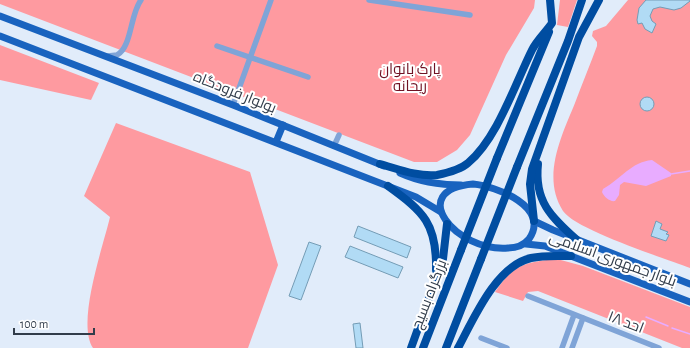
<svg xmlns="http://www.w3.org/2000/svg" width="690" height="348" font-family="'Alegreya Sans',Cairo,sans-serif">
  <rect width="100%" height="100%" fill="#e1ecfa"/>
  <g fill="#fe9aa0">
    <polygon points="0,0 535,0 534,8 506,55 470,135 457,150 437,162 414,162 0,4"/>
    <polygon points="560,0 577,0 568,27 557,25"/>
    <path d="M 628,0 L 690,0 L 690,268 C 664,258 576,230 563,211 C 541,177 562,135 575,103 C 582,84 590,65 597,46 L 597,42 L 592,36 L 593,31 L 606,26 Z"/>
    <polygon points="0,45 99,83 91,100 0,80"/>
    <path d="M 116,123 L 250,172 L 278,265 L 248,348 L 93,348 C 76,323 103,247 110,217 L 84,196 Z"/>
    <path d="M 557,259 L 583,266 L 690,307 L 690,348 L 682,348 L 538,291 L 528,292 L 523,301 L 495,292 C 513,265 525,262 557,259 Z"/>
  </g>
  <path fill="#e8acff" d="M 652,160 L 671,173 L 671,176 L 646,186 L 624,182 L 620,185 L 619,195 L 615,201 C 610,202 604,197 602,192 L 603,189 C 621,179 631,162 652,160 Z"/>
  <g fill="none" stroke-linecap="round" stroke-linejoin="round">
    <g stroke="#e8acff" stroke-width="1.5">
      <polyline points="671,174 690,171"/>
      <polyline points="646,317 668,326"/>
      <polyline points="672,328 690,334"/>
    </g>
  </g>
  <g fill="#b1dbf5" stroke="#749cb5">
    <polygon points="646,0 690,0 690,1 681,8 674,10 660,7 653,9 650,16 652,21 656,24 652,33 645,29 642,23 638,24 637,20 639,8"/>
    <circle cx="647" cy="104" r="7"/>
    <polygon points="656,221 662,224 660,229 668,232 666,234 669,235 666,241 651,236"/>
    <polygon points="358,226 411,247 407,258 354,237"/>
    <polygon points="309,242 321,246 301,300 289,296"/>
    <polygon points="350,246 403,267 398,278 345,257"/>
    <polygon points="360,323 363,348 356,348 353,324"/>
  </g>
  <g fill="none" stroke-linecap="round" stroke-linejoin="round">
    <g stroke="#7fa4d7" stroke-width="5.5">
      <polyline points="369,0 470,15"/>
      <polyline points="217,46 308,77"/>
      <path d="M 108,56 L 117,55 C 132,47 130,14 141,0"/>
      <polyline points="233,105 271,0"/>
      <polyline points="334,146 339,135"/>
      <polyline points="528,296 659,348"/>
      <polyline points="481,338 507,348"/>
      <polyline points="562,348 574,315"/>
      <polyline points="572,348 583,318"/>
    </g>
    <g stroke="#1963bf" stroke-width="7">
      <polyline points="0,16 233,105 384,166"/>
      <polyline points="0,36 416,197 441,212"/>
      <polyline points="276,142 283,125"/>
      <path d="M 400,173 C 420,182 438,185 461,185"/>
      <path d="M 473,184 C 496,186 551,207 529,239 C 524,245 517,248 508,248 C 456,252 405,190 473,184 Z"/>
      <polyline points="534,221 553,230 690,284"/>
      <polyline points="526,244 545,246 690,302"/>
    </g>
    <g stroke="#004da1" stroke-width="8">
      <polyline points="497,158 549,32"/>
      <path d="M 380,164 C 398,169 418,177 437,175 C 447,173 460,170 468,163 C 497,139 515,84 532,50 C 537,40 546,32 552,23 L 550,0"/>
      <path d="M 538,164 C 534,201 551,217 577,240"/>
      <polyline points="517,167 568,41 582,0"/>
      <path d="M 388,186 C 424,212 437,224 436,270"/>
      <polyline points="534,221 530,184 532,169 579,37 599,0"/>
      <polyline points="411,348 443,259 447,224"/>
      <polyline points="423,348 461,250"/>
      <polyline points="446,348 481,259"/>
      <path d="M 458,348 C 474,318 496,266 531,258 C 544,255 558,256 571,256"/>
    </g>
    <g stroke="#004da1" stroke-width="8">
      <polyline points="461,250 497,158"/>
      <polyline points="481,259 517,167"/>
    </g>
  </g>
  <g text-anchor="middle" stroke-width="4" stroke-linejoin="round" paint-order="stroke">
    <g font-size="15" fill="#701224" stroke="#fff">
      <text x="410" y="74">پارک بانوان<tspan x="410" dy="17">ریحانه</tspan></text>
    </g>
    <g font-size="15" fill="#313c4a" stroke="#fff">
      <text transform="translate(235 92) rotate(22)" y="5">بولوار فرودگاه</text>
      <text transform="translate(613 259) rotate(20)" y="5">بلوار جمهوری اسلامی</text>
      <text transform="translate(429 294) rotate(-69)" y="5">بزرگراه بسیج</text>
      <text transform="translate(626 322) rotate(21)" y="5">احد ۱۸</text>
    </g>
  </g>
  <path d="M14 328v6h80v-6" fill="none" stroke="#313c4a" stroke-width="2"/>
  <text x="20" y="328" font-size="12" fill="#313c4a" stroke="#ffffff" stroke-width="3" paint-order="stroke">100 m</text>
</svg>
